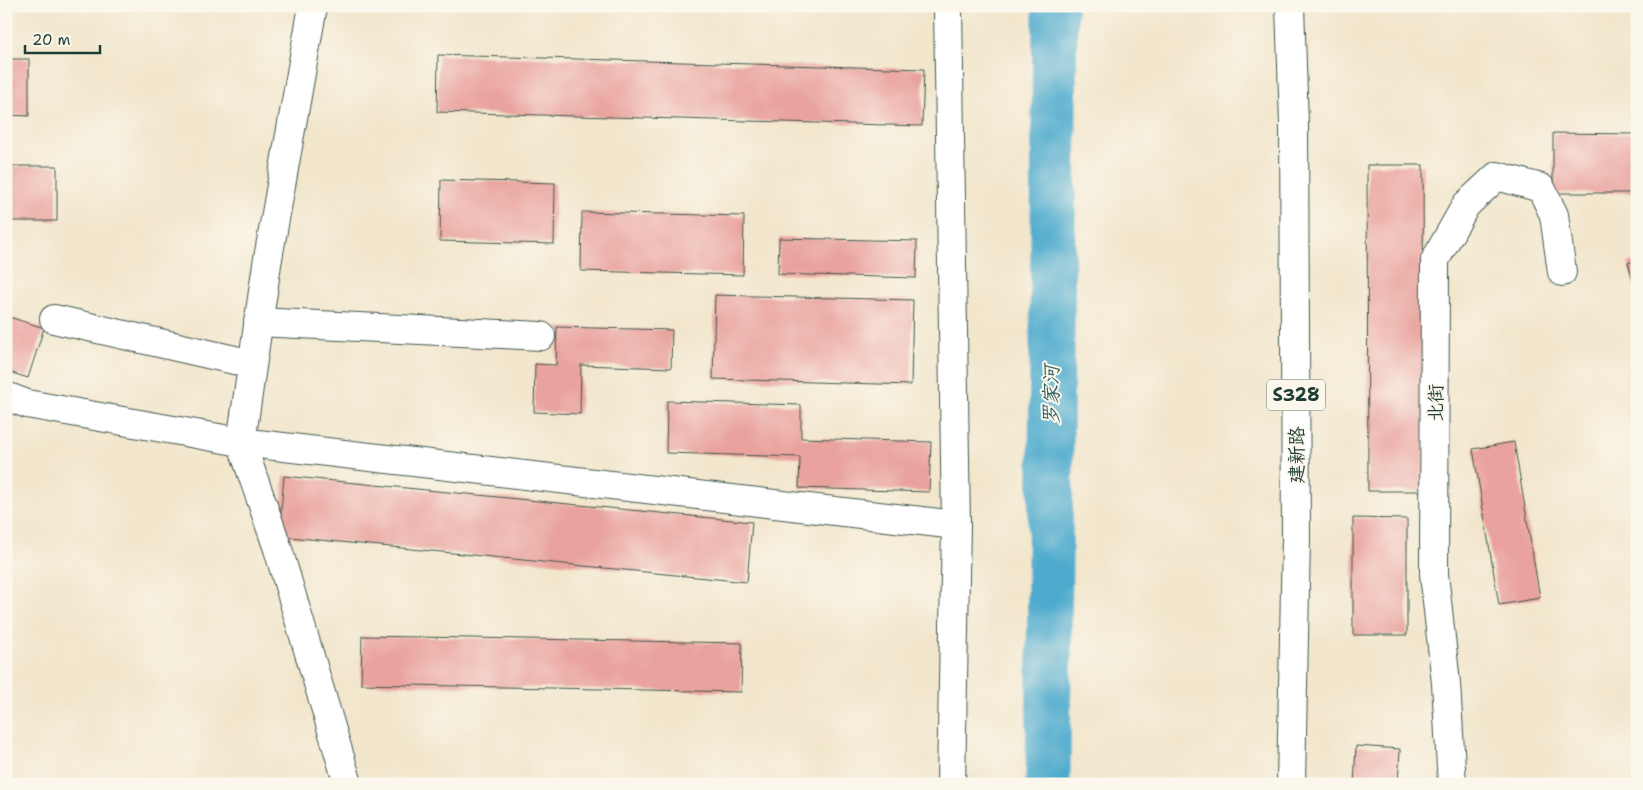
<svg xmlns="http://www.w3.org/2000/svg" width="1643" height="790" font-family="'Shantell Sans','LXGW WenKai TC',sans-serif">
  <rect width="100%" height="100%" fill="#fbf7ec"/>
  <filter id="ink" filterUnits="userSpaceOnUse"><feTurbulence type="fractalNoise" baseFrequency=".02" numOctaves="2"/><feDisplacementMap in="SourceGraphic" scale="10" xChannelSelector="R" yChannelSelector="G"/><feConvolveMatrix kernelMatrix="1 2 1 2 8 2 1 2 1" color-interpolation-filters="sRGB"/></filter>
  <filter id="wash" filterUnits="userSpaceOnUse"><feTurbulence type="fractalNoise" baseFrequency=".0096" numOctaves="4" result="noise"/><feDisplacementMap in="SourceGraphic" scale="20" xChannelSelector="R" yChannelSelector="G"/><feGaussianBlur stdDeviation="1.12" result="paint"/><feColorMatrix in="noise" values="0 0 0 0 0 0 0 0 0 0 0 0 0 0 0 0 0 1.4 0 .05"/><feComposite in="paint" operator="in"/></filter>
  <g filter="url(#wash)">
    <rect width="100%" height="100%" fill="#f2e6cc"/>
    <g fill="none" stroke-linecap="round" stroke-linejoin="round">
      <polyline stroke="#50abce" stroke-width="45" points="1048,784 1055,6"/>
    </g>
    <g id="blocks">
      <g fill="#e9a29d">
        <polygon points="438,55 924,69 922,126 437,112"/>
        <polygon points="6,59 29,59 29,116 6,115"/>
        <polygon points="1553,133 1637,134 1637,193 1553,193"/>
        <polygon points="1367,165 1423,165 1424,491 1368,491"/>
        <rect x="6" y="166" width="51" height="55"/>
        <polygon points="441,180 555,183 554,244 440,241"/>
        <polygon points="582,212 744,216 743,275 581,271"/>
        <polygon points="779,238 917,241 916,278 778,274"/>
        <polygon points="1637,260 1637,291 1636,291 1628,263"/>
        <polygon points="715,295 913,300 911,385 713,379"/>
        <polygon points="6,316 44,328 28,378 6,371"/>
        <polygon points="557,327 672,330 671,368 581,365 580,414 534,412 535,364 556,365"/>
        <polygon points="667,401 801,405 801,438 931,442 929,492 799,488 800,457 666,453"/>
        <polygon points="1514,442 1540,598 1499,605 1473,449"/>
        <polygon points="284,476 752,522 747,582 279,536"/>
        <polygon points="1353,518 1407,519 1407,635 1353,635"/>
        <polygon points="362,636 742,643 741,692 361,684"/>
        <polygon points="1356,746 1400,749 1398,784 1354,784"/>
      </g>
    </g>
  </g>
  <g filter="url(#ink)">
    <use href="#blocks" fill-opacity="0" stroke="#3f564b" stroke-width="1"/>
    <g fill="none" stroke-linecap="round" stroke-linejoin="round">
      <defs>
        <g id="minor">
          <polyline points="313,6 267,264 241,442 278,549 348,784"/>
          <polyline points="948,6 956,525 951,784"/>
          <polyline points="54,319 252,364"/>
          <polyline points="258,322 541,336"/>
          <polyline points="6,396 27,404 241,442 956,525"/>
          <polyline points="1452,784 1446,683 1434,574 1435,260 1466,205 1497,176 1541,188 1554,215 1562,272"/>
        </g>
        <polyline id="major" points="1290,6 1294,124 1296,539 1291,784"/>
      </defs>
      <use href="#minor" stroke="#3f564b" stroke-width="30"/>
      <use href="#major" stroke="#3f564b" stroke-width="30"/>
      <use href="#minor" stroke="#fff" stroke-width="28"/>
      <use href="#major" stroke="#fff" stroke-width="28"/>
    </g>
  </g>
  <g text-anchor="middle" stroke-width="4" stroke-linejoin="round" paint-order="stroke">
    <rect fill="#fbf7ec" stroke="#61756b" stroke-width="1" x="1267" y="379.5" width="58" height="31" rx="4"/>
    <g font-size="18" font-weight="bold" fill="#1f3d34">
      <text x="1296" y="401">S328</text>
    </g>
    <g font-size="19" fill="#1f3d34" stroke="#fbf7ec">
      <text transform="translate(1435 403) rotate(-90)" y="7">北街</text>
      <text transform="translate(1296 455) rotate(-90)" y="7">建新路</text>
    </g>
    <g font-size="20" font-style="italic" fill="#2e5e62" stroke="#fbf7ec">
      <text transform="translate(1051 395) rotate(-90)" y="7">罗家河</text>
    </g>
  </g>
  <rect width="1643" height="790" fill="none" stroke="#fbf7ec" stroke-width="25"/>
  <path d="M25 45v8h75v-8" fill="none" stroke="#1f3d34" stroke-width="2.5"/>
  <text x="32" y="45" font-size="15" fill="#1f3d34" stroke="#fbf7ec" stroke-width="4" paint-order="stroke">20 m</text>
</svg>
